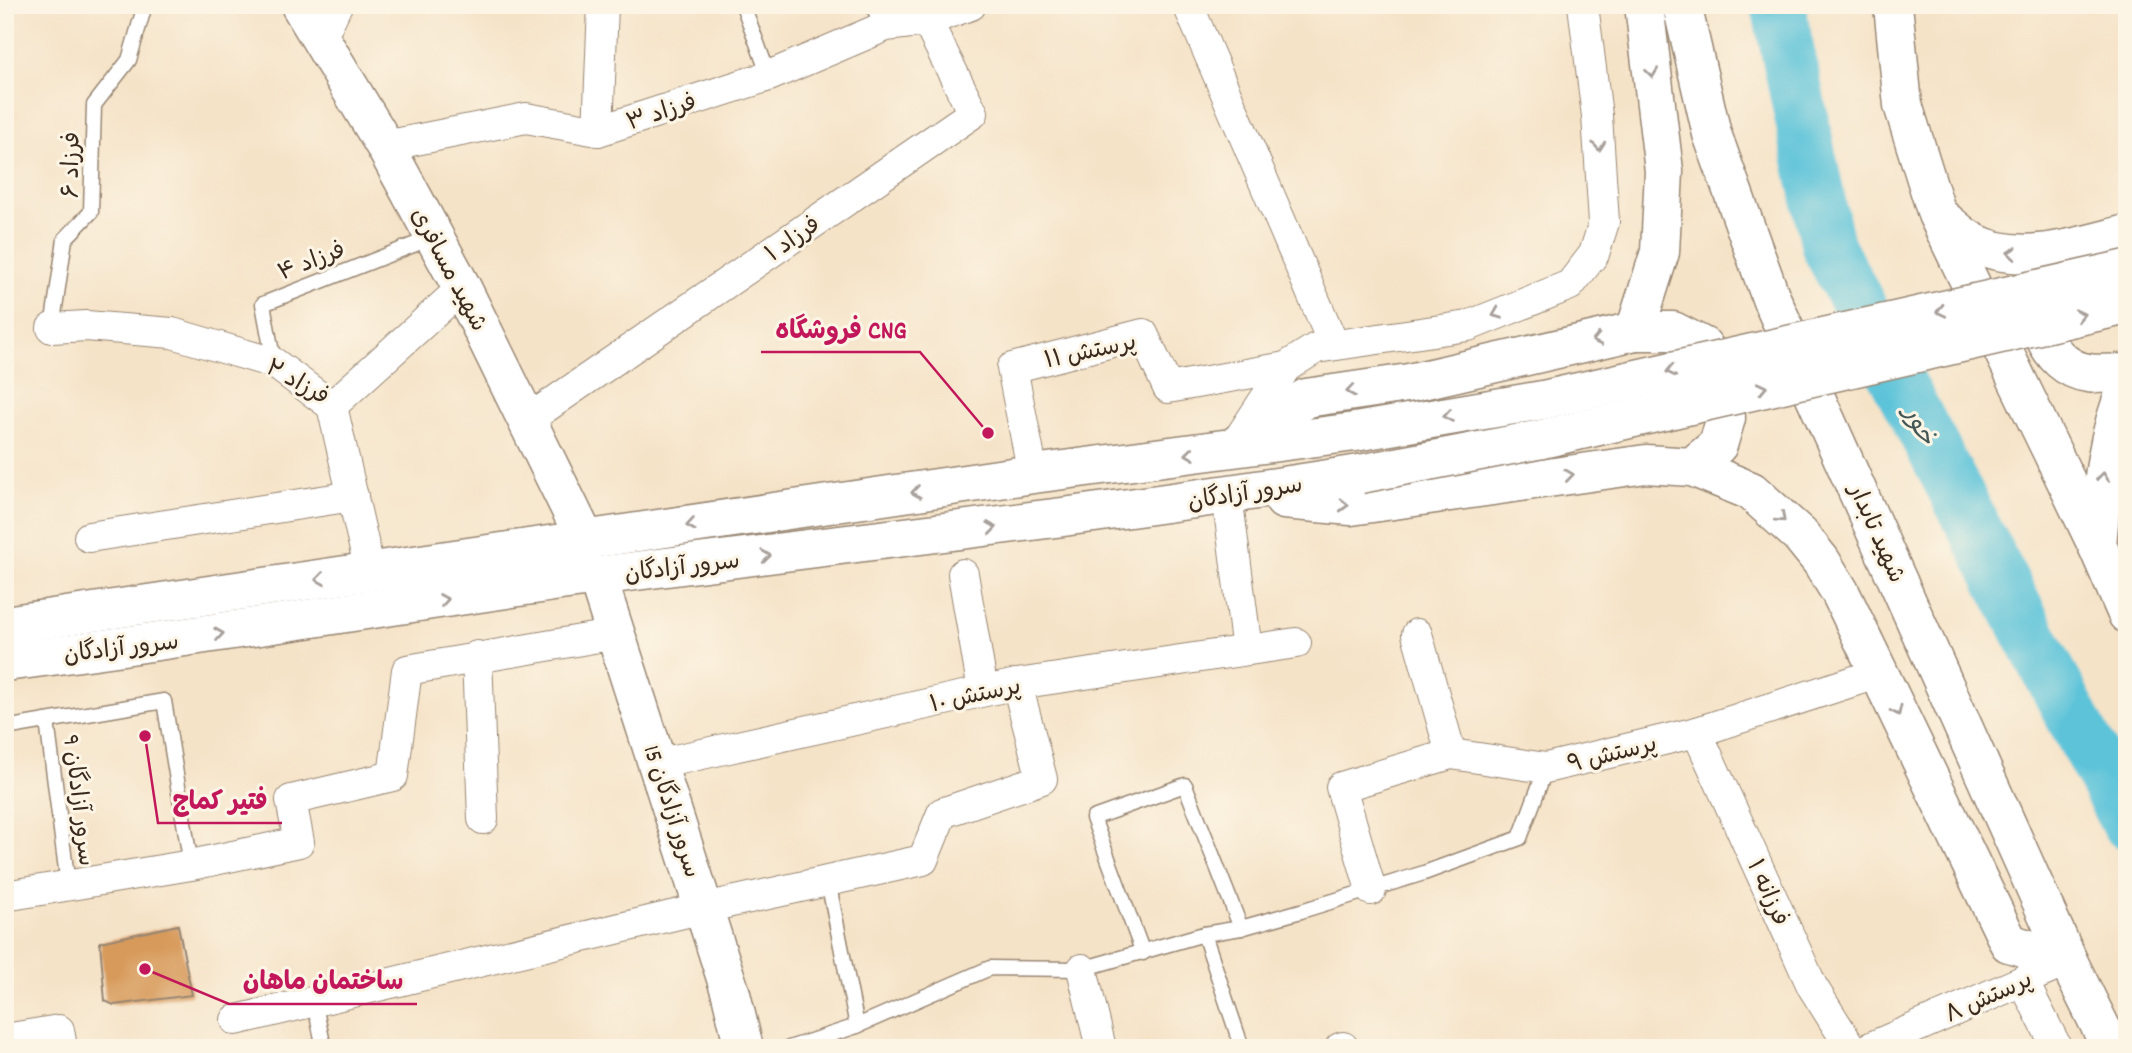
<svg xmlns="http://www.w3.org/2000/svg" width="2132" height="1053" font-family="Dekko,'Playpen Sans Arabic',sans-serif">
  <rect width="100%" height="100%" fill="#fcf5e5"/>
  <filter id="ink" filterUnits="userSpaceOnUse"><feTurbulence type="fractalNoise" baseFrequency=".0143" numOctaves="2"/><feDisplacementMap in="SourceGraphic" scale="14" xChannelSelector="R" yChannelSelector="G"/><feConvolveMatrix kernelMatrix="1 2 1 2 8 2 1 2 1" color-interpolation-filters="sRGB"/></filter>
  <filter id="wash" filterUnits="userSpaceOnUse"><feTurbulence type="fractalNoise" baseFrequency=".00686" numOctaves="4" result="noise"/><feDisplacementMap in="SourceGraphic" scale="28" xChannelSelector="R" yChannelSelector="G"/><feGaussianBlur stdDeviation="1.57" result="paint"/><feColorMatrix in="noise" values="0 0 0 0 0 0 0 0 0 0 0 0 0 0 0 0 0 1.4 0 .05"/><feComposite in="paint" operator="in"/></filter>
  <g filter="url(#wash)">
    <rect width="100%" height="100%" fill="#f5e3c8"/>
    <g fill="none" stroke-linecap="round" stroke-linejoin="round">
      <polyline stroke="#5cc3d9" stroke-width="54" points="1778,5 1828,246 2127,822"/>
    </g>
    <g id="blocks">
      <polygon fill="#d79a5a" points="178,925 192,995 114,1005 105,1001 100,942"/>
    </g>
  </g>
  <g filter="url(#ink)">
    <use href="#blocks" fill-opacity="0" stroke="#988673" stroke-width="2"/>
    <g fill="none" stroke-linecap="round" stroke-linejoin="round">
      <defs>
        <g id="lane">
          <polyline points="743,5 769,76"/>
          <polyline points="871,5 886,26"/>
          <polyline points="52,328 65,239 91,212 94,105 129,60 145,5"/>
          <polyline points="274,363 263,304 431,238"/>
          <polyline points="47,721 68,885"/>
          <polyline points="5,728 164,701 191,865"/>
          <polyline points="828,881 857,1026"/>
          <polyline points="1204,934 1242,1048"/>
          <polyline points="1143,953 1093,818 1185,785 1241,928"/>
          <polyline points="314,1001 324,1048"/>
          <polyline points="789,1048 857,1026 990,968 1082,969 1204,934 1241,928 1301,911 1424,873 1520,838 1546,768"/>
        </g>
        <g id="street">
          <polyline points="1188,5 1333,343"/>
          <polyline points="320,41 337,5"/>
          <polyline points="598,131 603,5"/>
          <polyline points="385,146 526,118 598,131 769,76 886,26 927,21 971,5"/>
          <polyline points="52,328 86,326 172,333 274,363 332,406 462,288"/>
          <polyline points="332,406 370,572"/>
          <polyline points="526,421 973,113 927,21"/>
          <polyline points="1242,434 1286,367 1316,348 1468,326 1570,285 1594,254 1604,222 1597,116 1583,5"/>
          <polyline points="1033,474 1012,368 1143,334 1168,388 1286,367"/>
          <polyline points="1227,495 1247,650"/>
          <polyline points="89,537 353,496"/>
          <polyline points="963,574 983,691"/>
          <polyline points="1417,634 1451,754"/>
          <polyline points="477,656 483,819"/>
          <polyline points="1697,732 1812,986 1851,1048"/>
          <polyline points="657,764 1017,684 1296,643"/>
          <polyline points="1371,890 1341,787 1451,754 1546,768 1697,732 1879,673"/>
          <polyline points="5,896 191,865 299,842 291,800 393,776 407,670 616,634"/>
          <polyline points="1082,969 1101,1048"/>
          <polyline points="2023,981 2057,1048"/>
          <polyline points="236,1020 704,908 923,860 942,813 1042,779 1017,684"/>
          <polyline points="5,1039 59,1030 62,1048"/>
          <polyline points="1340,1048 1343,1047"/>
          <polyline points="1869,1048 2068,961"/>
        </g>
        <g id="secondary">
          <polyline points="300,5 385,146 462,288 586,541"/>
          <polyline points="1682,5 1712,134 1771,298 2068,961 2111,1048"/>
          <polyline points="1893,5 1903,105 1937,214 2097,545 2127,614"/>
          <path d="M 1939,216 C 1950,224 1961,236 1973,242 C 2020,267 2079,246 2127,234"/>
          <path d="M 2090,244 C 2075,253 2056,262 2047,278 C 2027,312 2046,367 2088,373 C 2100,375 2114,373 2127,373"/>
          <polyline points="1635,331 1673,331 1704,347 1722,378 1726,418 1718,445 1692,467"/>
          <polyline points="1239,443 1306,398 1409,383 1635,331 1660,252 1664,171 1644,5"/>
          <polyline points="1284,500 1351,506 1646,464 1692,467 1751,491 1800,535 1821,561 1840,592 2009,943 2068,961"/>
          <path d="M 2097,545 C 2102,492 2105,438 2127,388"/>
          <polyline points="597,576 731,994 744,1048"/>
          <polyline points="5,625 1033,474 1355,432"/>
          <path d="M 5,662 C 203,637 400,603 597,576 C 852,542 1107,515 1360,474"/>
        </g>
      </defs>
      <use href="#lane" stroke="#988673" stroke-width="17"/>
      <use href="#street" stroke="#988673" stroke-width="32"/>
      <use href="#secondary" stroke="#988673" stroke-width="41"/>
      <use href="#lane" stroke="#fff" stroke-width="14"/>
      <use href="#street" stroke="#fff" stroke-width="30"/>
      <use href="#secondary" stroke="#fff" stroke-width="38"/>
      <defs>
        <g id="secondary-bridge">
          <polyline points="1355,432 1543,400 2127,269"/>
          <polyline points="1360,474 1542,439 2127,305"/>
        </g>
      </defs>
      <use href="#secondary-bridge" stroke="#988673" stroke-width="41" stroke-linecap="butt"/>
      <use href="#secondary-bridge" stroke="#fff" stroke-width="38"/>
    </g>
    <defs><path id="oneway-chevron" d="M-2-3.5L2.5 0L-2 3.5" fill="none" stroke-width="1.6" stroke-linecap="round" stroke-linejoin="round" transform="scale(1.75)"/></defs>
    <g stroke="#a79f9a">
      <use href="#oneway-chevron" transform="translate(1652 73) rotate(83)"/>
      <use href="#oneway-chevron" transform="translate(1599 146) rotate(86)"/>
      <use href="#oneway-chevron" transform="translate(2012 253) rotate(-174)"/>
      <use href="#oneway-chevron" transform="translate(1941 311) rotate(167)"/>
      <use href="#oneway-chevron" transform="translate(1497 314) rotate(158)"/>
      <use href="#oneway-chevron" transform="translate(2080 315) rotate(-13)"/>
      <use href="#oneway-chevron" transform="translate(1597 340) rotate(167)"/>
      <use href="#oneway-chevron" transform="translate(1671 371) rotate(167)"/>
      <use href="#oneway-chevron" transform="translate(1762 388) rotate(-13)"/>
      <use href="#oneway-chevron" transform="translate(1351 391) rotate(171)"/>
      <use href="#oneway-chevron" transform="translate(1448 416) rotate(170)"/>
      <use href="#oneway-chevron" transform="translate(1190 454) rotate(173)"/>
      <use href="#oneway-chevron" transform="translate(1569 475) rotate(-8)"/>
      <use href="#oneway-chevron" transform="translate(2103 477) rotate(-84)"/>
      <use href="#oneway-chevron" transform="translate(916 492) rotate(171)"/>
      <use href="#oneway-chevron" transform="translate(1344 505) rotate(2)"/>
      <use href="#oneway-chevron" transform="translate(1781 518) rotate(42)"/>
      <use href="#oneway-chevron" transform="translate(691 525) rotate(171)"/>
      <use href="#oneway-chevron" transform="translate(992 528) rotate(-8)"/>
      <use href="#oneway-chevron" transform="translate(766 556) rotate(-7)"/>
      <use href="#oneway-chevron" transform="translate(320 579) rotate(172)"/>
      <use href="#oneway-chevron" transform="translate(444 600) rotate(-9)"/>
      <use href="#oneway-chevron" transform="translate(219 634) rotate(-9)"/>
      <use href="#oneway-chevron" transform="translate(1897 711) rotate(65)"/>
    </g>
  </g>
  <g text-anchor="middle" stroke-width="6" stroke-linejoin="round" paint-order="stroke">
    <g font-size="24" fill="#3b2a1e" stroke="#fcf5e5">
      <text transform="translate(661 111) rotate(-18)" y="8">فرزاد ۳</text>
      <text transform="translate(70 165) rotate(-89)" y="8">فرزاد ۶</text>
      <text transform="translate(792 238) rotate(-35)" y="8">فرزاد ۱</text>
      <text transform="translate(311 260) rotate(-21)" y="8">فرزاد ۴</text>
      <text transform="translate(450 269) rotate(62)" y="8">شهید مسافری</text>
      <text transform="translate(1090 350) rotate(-12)" y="8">پرستش ۱۱</text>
      <text transform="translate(298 381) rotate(29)" y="8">فرزاد ۲</text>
      <text transform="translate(1245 492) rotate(-9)" y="8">سرور آزادگان</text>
      <text transform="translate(1878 533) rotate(66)" y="8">شهید تابدار</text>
      <text transform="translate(682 566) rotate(-7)" y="8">سرور آزادگان</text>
      <text transform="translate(121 647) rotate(-7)" y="8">سرور آزادگان</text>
      <text transform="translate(975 694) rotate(-12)" y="8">پرستش ۱۰</text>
      <text transform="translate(1612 753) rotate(-14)" y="8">پرستش ۹</text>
      <text transform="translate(80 800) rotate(83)" y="8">سرور آزادگان 9</text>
      <text transform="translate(673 811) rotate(72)" y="8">سرور آزادگان 15</text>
      <text transform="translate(1769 892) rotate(66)" y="8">فرزانه ۱</text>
      <text transform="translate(1988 996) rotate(-24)" y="8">پرستش ۸</text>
    </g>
    <g font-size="26" font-style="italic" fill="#455856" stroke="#fcf5e5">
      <text transform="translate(1921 425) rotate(63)" y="9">خور</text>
    </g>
  </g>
  <path fill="none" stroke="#c2185b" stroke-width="2.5" d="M988 433L920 352H761M145 736L158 823H282M145 969L229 1004H417"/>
  <g fill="#c2185b" stroke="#fcf5e5" stroke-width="2.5">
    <circle cx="988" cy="433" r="7"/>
    <circle cx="145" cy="736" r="7"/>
    <circle cx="145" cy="969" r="7"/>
  </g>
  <g font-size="26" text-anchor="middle" font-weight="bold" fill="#c2185b" stroke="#fcf5e5" stroke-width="6" stroke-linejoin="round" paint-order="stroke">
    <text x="841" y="338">فروشگاه CNG</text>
    <text x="220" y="809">فتیر کماج</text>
    <text x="323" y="989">ساختمان ماهان</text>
  </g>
  <rect width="2132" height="1053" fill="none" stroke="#fcf5e5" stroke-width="28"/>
</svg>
